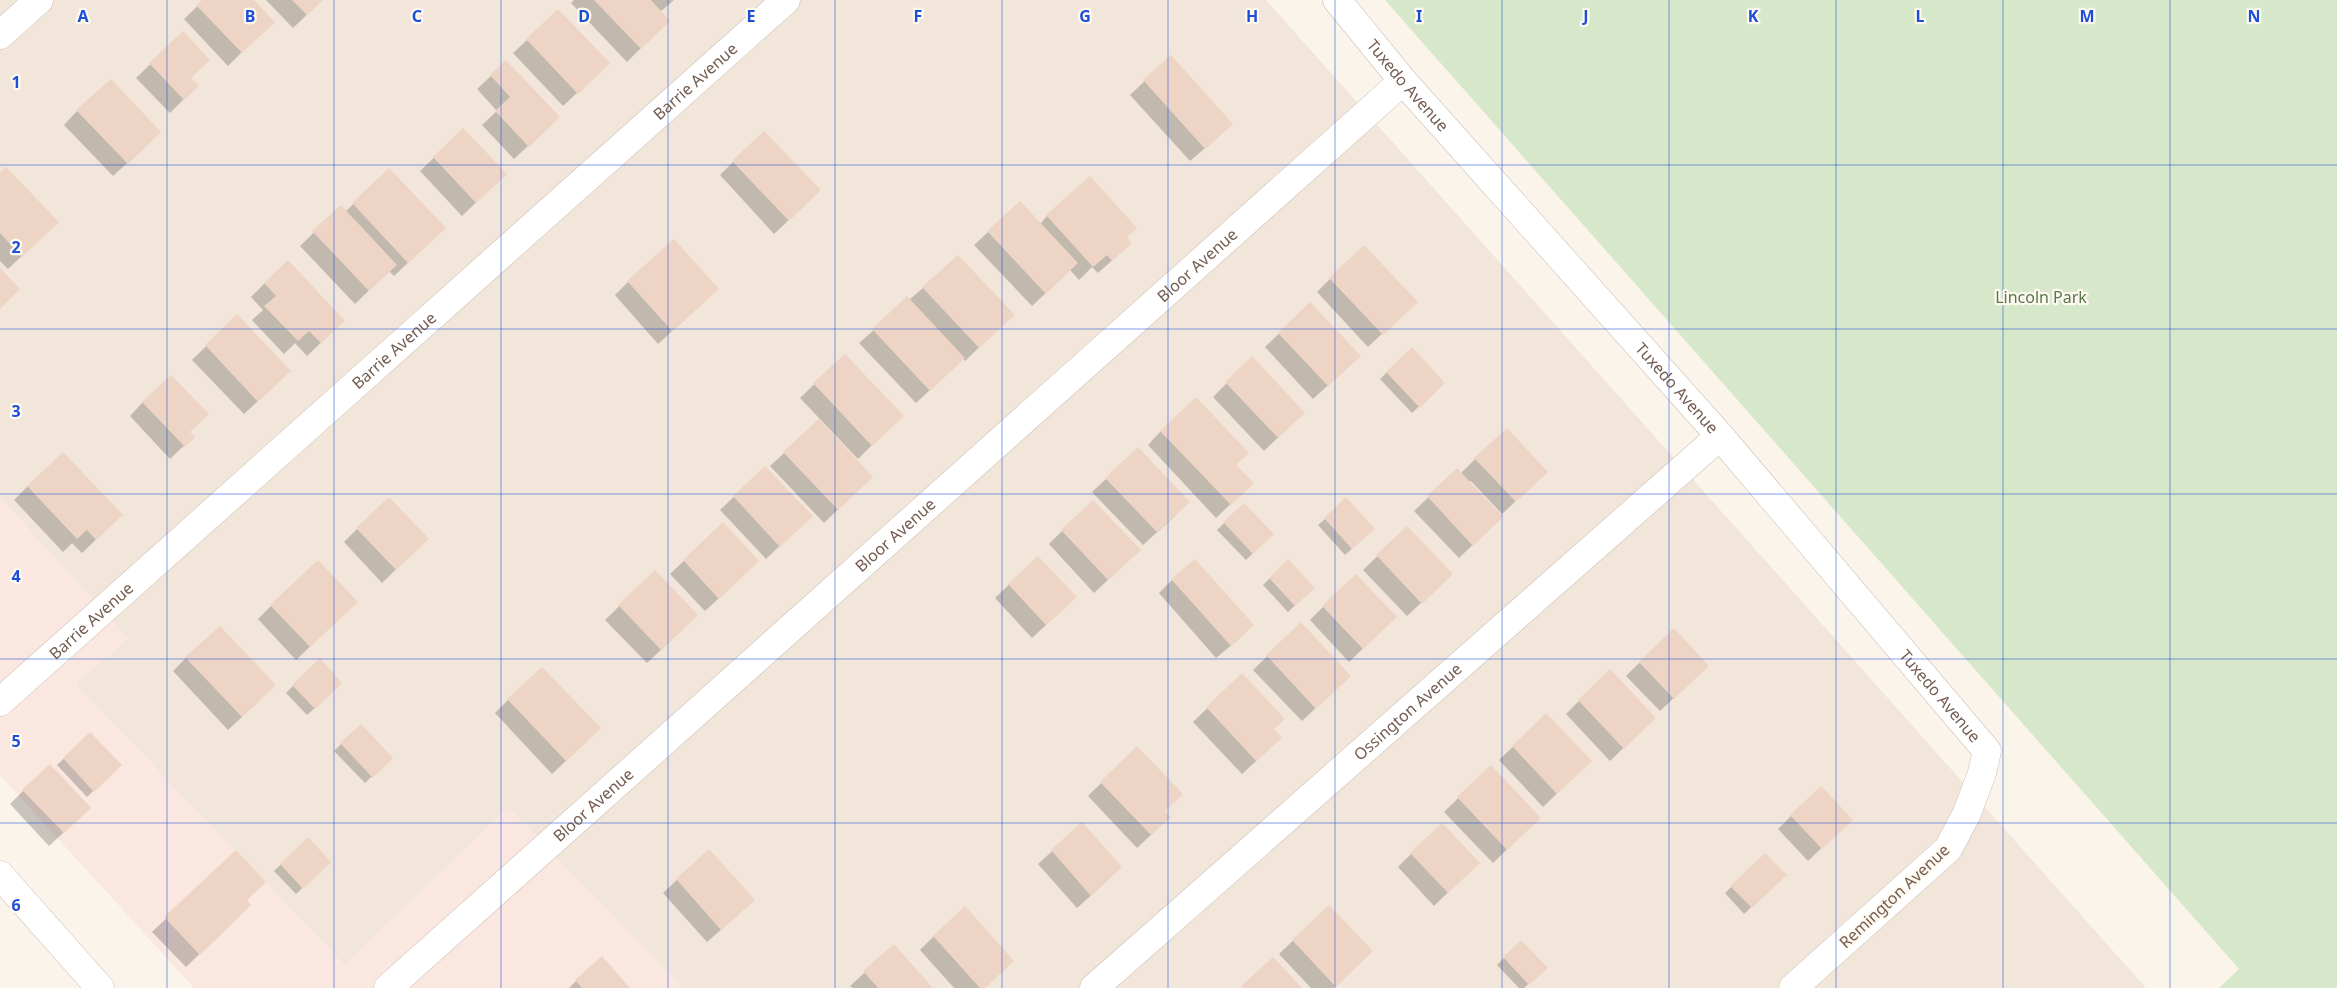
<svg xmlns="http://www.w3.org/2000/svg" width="2337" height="988" font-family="'Noto Sans',sans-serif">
  <rect width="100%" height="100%" fill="#fbf4eb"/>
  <polygon fill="#f2e6da" points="0,0 1266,0 2146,988 683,988 508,808 344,965 75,684 128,638 0,498"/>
  <polygon fill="#fae7e0" points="0,498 128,638 75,684 344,965 508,808 683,988 194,988 0,775"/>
  <polygon fill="#d7e8ca" points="1385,0 2337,0 2337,988 2219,988 2239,969"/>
  <g fill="#0003">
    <polygon points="204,0 252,0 259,35 228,66 184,19"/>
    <polygon points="266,0 322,0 293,28"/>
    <polygon points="574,0 674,0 660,12 655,34 627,62 571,3"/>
    <polygon points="183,33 190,79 197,86 170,113 136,78"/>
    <polygon points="527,40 594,77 563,106 513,53"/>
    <polygon points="1171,56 1218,137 1190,161 1130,95"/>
    <polygon points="506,62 544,131 514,159 482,125 497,111 477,89"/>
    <polygon points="77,111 146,146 113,176 64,125"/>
    <polygon points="463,130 491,188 462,216 420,171"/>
    <polygon points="733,162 806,204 774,234 720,175"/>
    <polygon points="389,170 431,241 394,276 389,271 355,304 300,246 340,207 345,212"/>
    <polygon points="0,175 44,235 8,269 0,261"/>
    <polygon points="1020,203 1040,224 1047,216 1117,256 1098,273 1092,267 1079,280 1070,270 1032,306 974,245"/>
    <polygon points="1330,279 1402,315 1368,347 1317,292"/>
    <polygon points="628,282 704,302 658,344 615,295"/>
    <polygon points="265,283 330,334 307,356 295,343 284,354 252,320 263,310 251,297"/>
    <polygon points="923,288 999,328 965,361 963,359 916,403 859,343"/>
    <polygon points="1310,304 1346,369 1313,399 1265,347"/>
    <polygon points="237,316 276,384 244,414 192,360"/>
    <polygon points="1412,349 1444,383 1412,413 1380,379"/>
    <polygon points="845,355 888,429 858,459 800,398"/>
    <polygon points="1252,358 1290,426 1264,451 1213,397"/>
    <polygon points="143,402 193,437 170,459 130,416"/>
    <polygon points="819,421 858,490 824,523 770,466"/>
    <polygon points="1161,431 1235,465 1238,497 1216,518 1148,445"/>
    <polygon points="1475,459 1533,485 1502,514 1471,481 1469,483 1487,531 1459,558 1414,511 1457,470 1460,474"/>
    <polygon points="765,467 797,529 766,559 720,510"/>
    <polygon points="1106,479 1175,516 1143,545 1092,492"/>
    <polygon points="28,486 108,528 82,553 72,543 63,552 14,500"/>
    <polygon points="1244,504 1272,534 1246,560 1217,530"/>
    <polygon points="1325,519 1367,535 1345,555 1318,525"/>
    <polygon points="723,524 744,575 705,611 670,574"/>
    <polygon points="1407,528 1438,587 1407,616 1363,570"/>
    <polygon points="357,529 413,553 382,583 344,542"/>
    <polygon points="1062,531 1125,564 1094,593 1049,544"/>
    <polygon points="1038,557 1062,610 1032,638 995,598"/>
    <polygon points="1288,561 1307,594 1288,612 1263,585"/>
    <polygon points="655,572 683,629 647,663 605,620"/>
    <polygon points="1172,580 1239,639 1216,658 1159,593"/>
    <polygon points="271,606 343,615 296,660 258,619"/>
    <polygon points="1323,607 1382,630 1349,662 1310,620"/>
    <polygon points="1301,624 1336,689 1302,721 1253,670"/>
    <polygon points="186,658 261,699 228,730 173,671"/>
    <polygon points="319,660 334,690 307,715 286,693"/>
    <polygon points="1639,663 1694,679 1660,711 1626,676"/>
    <polygon points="1242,675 1272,730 1267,751 1242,774 1193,722"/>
    <polygon points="508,700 586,742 552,774 495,713"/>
    <polygon points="1579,701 1641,731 1610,761 1566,714"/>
    <polygon points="1546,715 1576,775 1543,807 1499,760"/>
    <polygon points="361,725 391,758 365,783 334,751"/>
    <polygon points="90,734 120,765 87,797 57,765"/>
    <polygon points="1137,748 1164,811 1156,830 1137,848 1088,796"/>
    <polygon points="1491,766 1526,831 1493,863 1444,812"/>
    <polygon points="23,791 76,821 49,846 10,804"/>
    <polygon points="1791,816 1837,833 1808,861 1778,829"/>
    <polygon points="1082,824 1107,881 1077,908 1038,864"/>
    <polygon points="308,839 330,862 296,894 274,871"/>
    <polygon points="709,850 740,913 707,942 663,893"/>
    <polygon points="236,852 245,901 236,919 186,967 152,932"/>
    <polygon points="1411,854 1465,876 1434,906 1398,867"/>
    <polygon points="1765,854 1785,875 1744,914 1725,893"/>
    <polygon points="1329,906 1358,964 1333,988 1311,988 1279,954"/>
    <polygon points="934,936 984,988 954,988 920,950"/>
    <polygon points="1521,941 1539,974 1524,988 1519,988 1497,965"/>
    <polygon points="894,946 932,988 853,988 850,986"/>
    <polygon points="601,958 628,988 569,988 576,981"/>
  </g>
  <g fill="#eed4c5">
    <polygon points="202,0 254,0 275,22 242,53 196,5"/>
    <polygon points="292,0 323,0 307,15"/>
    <polygon points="594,0 651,0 670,21 641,49"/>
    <polygon points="558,9 610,63 578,94 526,39"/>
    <polygon points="183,31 210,60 191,78 199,86 184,100 149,63"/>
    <polygon points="1171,55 1233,124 1205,149 1143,80"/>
    <polygon points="506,60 560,117 529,147 495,111 510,97 490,75"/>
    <polygon points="111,79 161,132 128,164 76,110"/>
    <polygon points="463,128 507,174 476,203 433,157"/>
    <polygon points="764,131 821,190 789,221 732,161"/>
    <polygon points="6,167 59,222 22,257 0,233 0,173"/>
    <polygon points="389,168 446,228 408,263 352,203"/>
    <polygon points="1090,176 1137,228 1127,237 1132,243 1112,261 1107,255 1093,267 1046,215"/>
    <polygon points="1020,201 1078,263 1046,294 987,231"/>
    <polygon points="341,205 397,265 369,291 312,231"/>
    <polygon points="674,239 719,289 672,331 627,281"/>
    <polygon points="1364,245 1418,302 1383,335 1329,278"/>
    <polygon points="958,255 1015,315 979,348 922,287"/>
    <polygon points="288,260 345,321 321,343 309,331 298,341 264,306 276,296 264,283"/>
    <polygon points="0,268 20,289 0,309"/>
    <polygon points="907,296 965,358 930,391 872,329"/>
    <polygon points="1310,302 1361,356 1328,386 1278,333"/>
    <polygon points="237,314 291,371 258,402 205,345"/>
    <polygon points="1412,347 1445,383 1420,408 1386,372"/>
    <polygon points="845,354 904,416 872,446 813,383"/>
    <polygon points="1252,356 1305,413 1278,438 1225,382"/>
    <polygon points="171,375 209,414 190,432 195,437 185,447 142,402"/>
    <polygon points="1196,397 1249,453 1236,465 1254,483 1231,505 1160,431"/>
    <polygon points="819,419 873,477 838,510 783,452"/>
    <polygon points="1507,428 1548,472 1516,502 1474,458"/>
    <polygon points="1138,447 1190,502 1157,532 1105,478"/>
    <polygon points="63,452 123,515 96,540 87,530 77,539 27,486"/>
    <polygon points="765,466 813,516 780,547 733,496"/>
    <polygon points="1457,468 1503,517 1473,546 1427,496"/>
    <polygon points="389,497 429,539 396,570 356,528"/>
    <polygon points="1346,497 1375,529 1352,549 1324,518"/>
    <polygon points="1093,500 1141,550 1108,580 1061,530"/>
    <polygon points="1244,503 1274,534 1253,554 1223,522"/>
    <polygon points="723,522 759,561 719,599 683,560"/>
    <polygon points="1407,526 1453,574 1422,604 1376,555"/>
    <polygon points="1038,556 1077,597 1046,625 1008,584"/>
    <polygon points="1195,559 1254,625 1231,646 1171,579"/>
    <polygon points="1288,559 1315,588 1295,606 1269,578"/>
    <polygon points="318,560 358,602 310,647 270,605"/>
    <polygon points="655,570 698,615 661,650 618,605"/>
    <polygon points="1356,574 1397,617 1363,649 1322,606"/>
    <polygon points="1301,622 1351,676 1316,709 1266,655"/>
    <polygon points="220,626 276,685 242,717 185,657"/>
    <polygon points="1674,628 1709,666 1674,699 1639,662"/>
    <polygon points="320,658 342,683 315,709 292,685"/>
    <polygon points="542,667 601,728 566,761 507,699"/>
    <polygon points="1610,669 1656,718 1624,749 1578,700"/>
    <polygon points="1242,673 1285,719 1274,729 1282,738 1256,761 1206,707"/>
    <polygon points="1546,713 1592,761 1557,794 1512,746"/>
    <polygon points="361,724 393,758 373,778 340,743"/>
    <polygon points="90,732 122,765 94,792 63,758"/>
    <polygon points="1137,746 1183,794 1165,811 1171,817 1151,835 1100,782"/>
    <polygon points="50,764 91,808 64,833 22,790"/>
    <polygon points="1491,765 1541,818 1507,850 1457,797"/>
    <polygon points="1821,786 1853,820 1822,849 1790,815"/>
    <polygon points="1082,822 1122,867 1091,896 1051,850"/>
    <polygon points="1442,823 1480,863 1448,893 1410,853"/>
    <polygon points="308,837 331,862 303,889 280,864"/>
    <polygon points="709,849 755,900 721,930 676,879"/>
    <polygon points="236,850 266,882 247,900 251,905 200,955 164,917"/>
    <polygon points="1765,853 1787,875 1752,908 1730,886"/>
    <polygon points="1329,905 1373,951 1336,987 1292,940"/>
    <polygon points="965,906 1014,961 985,988 980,988 933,936"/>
    <polygon points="1521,940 1548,968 1529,985 1503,957"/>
    <polygon points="894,944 933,988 878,988 863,971"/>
    <polygon points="602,956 630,988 582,988 575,980"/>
    <polygon points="1273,957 1302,988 1243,988 1241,986"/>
  </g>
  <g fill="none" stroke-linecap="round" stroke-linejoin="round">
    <defs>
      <g id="minor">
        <path id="s1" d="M 1337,0 L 1403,81 L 1720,436 L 1987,751 L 1982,773 L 1967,813 L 1948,849 L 1793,988"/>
        <polyline points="0,35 39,0"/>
        <path id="s2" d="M 0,702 L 786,0"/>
        <path id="s3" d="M 388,988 L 1403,81"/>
        <path id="s4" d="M 1094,988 L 1720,436"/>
      </g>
      <polyline id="tertiary" points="0,875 100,988"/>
    </defs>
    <use href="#minor" stroke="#cdbdb1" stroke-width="29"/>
    <use href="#tertiary" stroke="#cdbdb1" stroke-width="29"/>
    <use href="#minor" stroke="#fff" stroke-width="28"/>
    <use href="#tertiary" stroke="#fff" stroke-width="28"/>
  </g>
  <path fill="none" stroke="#1d4ed8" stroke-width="1" stroke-opacity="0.55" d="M 167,0 L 167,988M 334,0 L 334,988M 501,0 L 501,988M 668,0 L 668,988M 835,0 L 835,988M 1002,0 L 1002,988M 1168,0 L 1168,988M 1335,0 L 1335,988M 1502,0 L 1502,988M 1669,0 L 1669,988M 1836,0 L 1836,988M 2003,0 L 2003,988M 2170,0 L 2170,988M 0,165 L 2337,165M 0,329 L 2337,329M 0,494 L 2337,494M 0,659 L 2337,659M 0,823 L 2337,823"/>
  <g text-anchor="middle" stroke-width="4.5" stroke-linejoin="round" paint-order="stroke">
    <g font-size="16" fill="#745c50" stroke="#fef9f1">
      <text dy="6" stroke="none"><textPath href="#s2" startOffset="932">Barrie Avenue</textPath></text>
      <text dy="6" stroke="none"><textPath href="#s1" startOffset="111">Tuxedo Avenue</textPath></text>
      <text dy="6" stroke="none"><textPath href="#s3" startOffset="1085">Bloor Avenue</textPath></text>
      <text dy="6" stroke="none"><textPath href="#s2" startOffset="528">Barrie Avenue</textPath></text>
      <text dy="6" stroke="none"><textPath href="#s1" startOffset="516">Tuxedo Avenue</textPath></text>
      <text dy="6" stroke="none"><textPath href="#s3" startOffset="680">Bloor Avenue</textPath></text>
      <text dy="6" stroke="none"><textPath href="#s2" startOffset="122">Barrie Avenue</textPath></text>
      <text dy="6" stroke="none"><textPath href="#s1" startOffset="921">Tuxedo Avenue</textPath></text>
      <text dy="6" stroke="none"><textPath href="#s4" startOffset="418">Ossington Avenue</textPath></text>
      <text dy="6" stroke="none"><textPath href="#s3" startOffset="275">Bloor Avenue</textPath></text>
      <text transform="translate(1894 896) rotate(-43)" y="6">Remington Avenue</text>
    </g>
    <g font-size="16" fill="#587849" stroke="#fef9f1">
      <text x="2041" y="303">Lincoln Park</text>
    </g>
  </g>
  <g font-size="16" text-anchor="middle" font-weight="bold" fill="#1d4ed8" stroke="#fef9f1" stroke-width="4.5" stroke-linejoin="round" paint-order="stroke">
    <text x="83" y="22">A</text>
    <text x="250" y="22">B</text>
    <text x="417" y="22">C</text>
    <text x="584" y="22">D</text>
    <text x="751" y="22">E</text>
    <text x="918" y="22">F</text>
    <text x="1085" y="22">G</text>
    <text x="1252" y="22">H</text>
    <text x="1419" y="22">I</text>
    <text x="1586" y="22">J</text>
    <text x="1753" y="22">K</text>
    <text x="1920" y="22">L</text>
    <text x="2087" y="22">M</text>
    <text x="2254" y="22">N</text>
    <text x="16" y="88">1</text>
    <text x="16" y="253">2</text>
    <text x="16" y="417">3</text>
    <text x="16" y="582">4</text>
    <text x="16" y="747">5</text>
    <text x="16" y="911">6</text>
  </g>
</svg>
